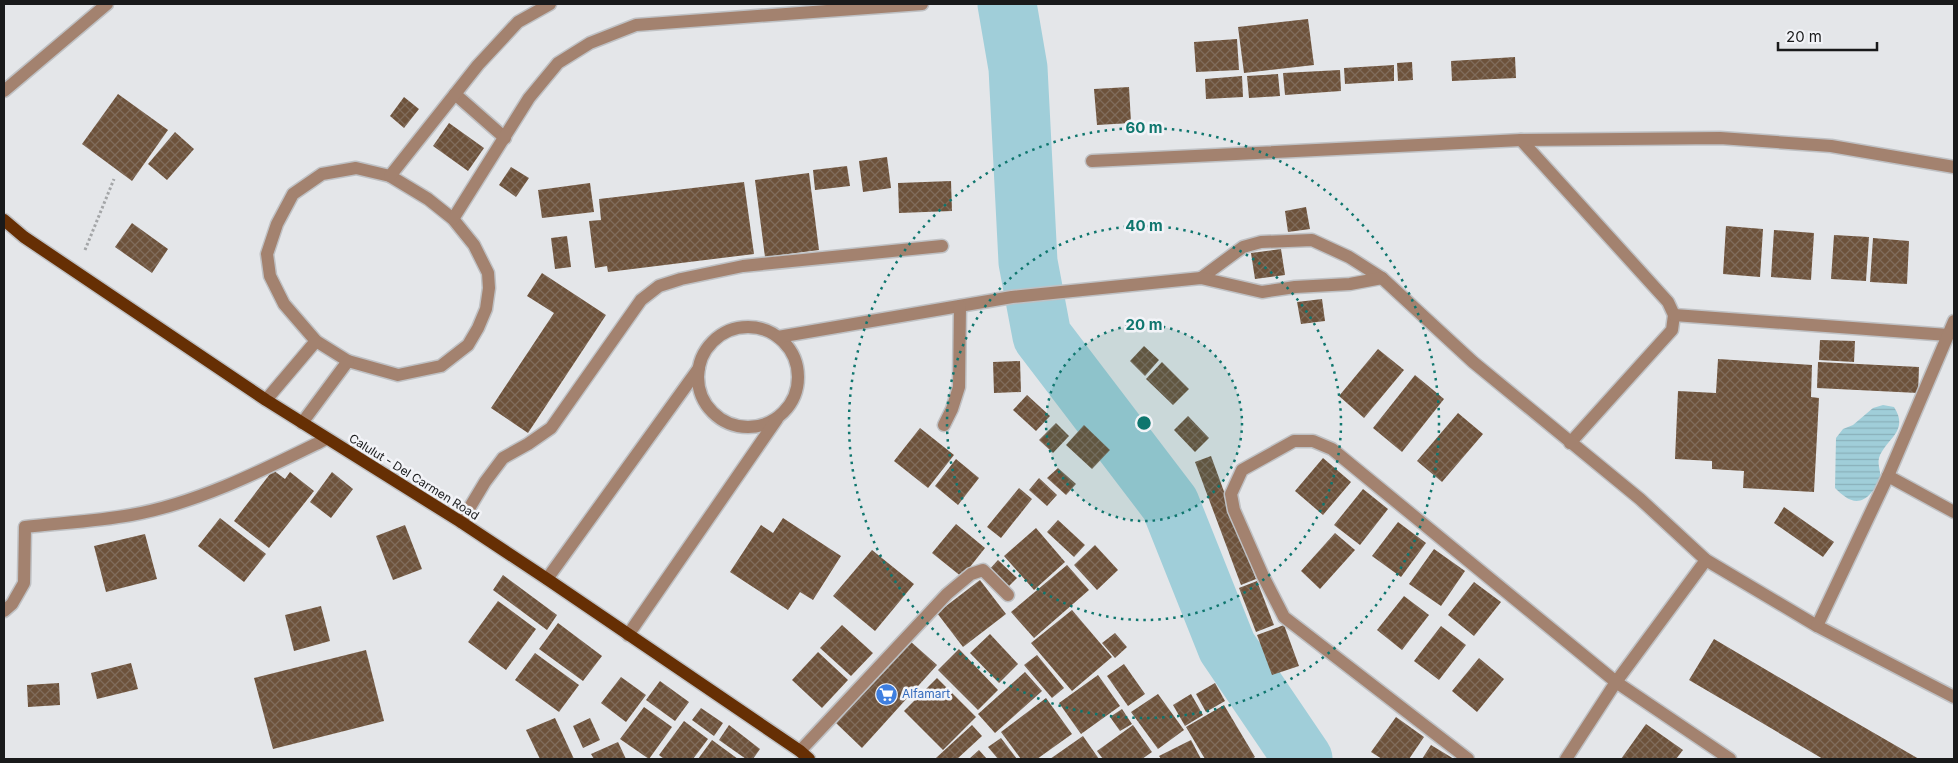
<svg xmlns="http://www.w3.org/2000/svg" width="1958" height="763" font-family="Inter,sans-serif">
  <defs>
    <pattern id="water-rules" width="6" height="5" patternUnits="userSpaceOnUse" patternTransform="scale(1.25)"><rect width="6" height="5" fill="#a0ced9"/><path d="M0 2.5h6" fill="none" stroke="#89b0ba"/></pattern>
    <pattern id="building-cross-hatch" width="8" height="8" patternUnits="userSpaceOnUse" patternTransform="scale(1.25)"><rect width="8" height="8" fill="#6d523b"/><path d="M0 0l8 8M0 8l8-8" fill="none" stroke="#806c5b"/></pattern>
  </defs>
  <rect width="100%" height="100%" fill="#e4e6e9"/>
  <path fill="url(#water-rules)" d="M 1883,405 L 1894,407 C 1910,432 1885,439 1879,458 C 1877,465 1882,474 1880,481 C 1878,486 1874,490 1871,493 C 1858,508 1846,499 1835,488 L 1836,438 L 1843,429 L 1853,425 L 1873,408 Z"/>
  <g fill="none" stroke-linecap="round" stroke-linejoin="round">
    <polyline stroke="#a0ced9" stroke-width="59" points="1007,4 1018,68 1028,262 1042,336 1170,504 1227,647 1303,759"/>
  </g>
  <g fill="url(#building-cross-hatch)">
    <polygon points="1308,19 1314,65 1244,73 1238,27"/>
    <polygon points="1237,39 1239,70 1196,72 1194,42"/>
    <polygon points="1515,57 1516,78 1452,81 1451,61"/>
    <polygon points="1412,62 1413,80 1398,81 1397,63"/>
    <polygon points="1394,65 1394,81 1345,84 1344,68"/>
    <polygon points="1340,70 1341,91 1285,95 1283,73"/>
    <polygon points="1278,74 1280,96 1249,98 1247,76"/>
    <polygon points="1242,76 1243,97 1206,99 1205,79"/>
    <polygon points="1129,87 1131,123 1097,125 1094,89"/>
    <polygon points="118,94 168,130 132,181 82,144"/>
    <polygon points="404,97 419,109 404,128 390,116"/>
    <polygon points="449,123 484,148 468,171 433,146"/>
    <polygon points="175,132 194,149 167,180 148,164"/>
    <polygon points="887,157 891,188 863,192 859,161"/>
    <polygon points="847,166 850,186 815,190 813,170"/>
    <polygon points="511,167 529,178 516,197 499,185"/>
    <polygon points="809,173 819,250 765,257 755,180"/>
    <polygon points="951,181 952,211 899,213 898,183"/>
    <polygon points="744,182 754,254 608,272 607,266 595,268 589,221 601,220 599,199"/>
    <polygon points="590,183 594,212 542,218 538,190"/>
    <polygon points="1306,207 1310,229 1288,232 1285,211"/>
    <polygon points="132,223 168,249 152,273 115,247"/>
    <polygon points="1726,226 1763,229 1760,277 1723,274"/>
    <polygon points="1774,230 1814,233 1811,280 1771,277"/>
    <polygon points="1834,235 1869,237 1866,281 1831,279"/>
    <polygon points="567,236 571,267 555,269 551,238"/>
    <polygon points="1873,238 1909,241 1907,284 1870,282"/>
    <polygon points="1281,249 1285,275 1255,279 1251,253"/>
    <polygon points="542,273 606,315 528,433 491,408 554,313 527,296"/>
    <polygon points="1322,299 1325,321 1301,324 1297,302"/>
    <polygon points="1820,340 1855,341 1854,362 1819,360"/>
    <polygon points="1144,346 1159,360 1145,376 1130,361"/>
    <polygon points="1378,349 1404,370 1364,418 1339,396"/>
    <polygon points="1718,359 1812,365 1811,397 1819,398 1814,492 1743,488 1744,471 1712,469 1712,461 1675,459 1678,391 1716,393"/>
    <polygon points="1020,361 1021,392 994,393 993,362"/>
    <polygon points="1162,362 1189,389 1173,405 1146,379"/>
    <polygon points="1818,362 1919,367 1918,393 1817,388"/>
    <polygon points="1415,375 1444,399 1402,452 1373,428"/>
    <polygon points="1027,395 1050,416 1036,431 1013,410"/>
    <polygon points="1458,413 1483,434 1442,482 1417,461"/>
    <polygon points="1188,416 1209,438 1195,452 1174,430"/>
    <polygon points="1056,423 1069,436 1053,453 1039,440"/>
    <polygon points="1084,425 1110,450 1092,469 1066,445"/>
    <polygon points="920,428 954,455 928,488 894,461"/>
    <polygon points="1211,456 1256,579 1241,585 1195,462"/>
    <polygon points="1323,458 1351,482 1323,515 1295,491"/>
    <polygon points="956,459 979,478 958,505 935,486"/>
    <polygon points="1058,468 1076,484 1066,495 1047,478"/>
    <polygon points="273,470 285,479 290,472 314,491 269,548 234,521"/>
    <polygon points="332,472 353,489 331,518 310,502"/>
    <polygon points="1039,478 1057,495 1047,506 1029,490"/>
    <polygon points="1019,488 1032,499 1001,538 987,527"/>
    <polygon points="1363,489 1388,509 1360,545 1334,525"/>
    <polygon points="1784,507 1834,542 1823,557 1774,523"/>
    <polygon points="220,518 266,554 244,582 198,546"/>
    <polygon points="783,518 841,556 813,600 800,592 788,610 730,572 761,525 773,533"/>
    <polygon points="1058,520 1085,545 1074,557 1047,532"/>
    <polygon points="1398,522 1426,543 1401,577 1372,556"/>
    <polygon points="956,524 985,548 962,577 932,553"/>
    <polygon points="405,525 422,569 393,580 376,536"/>
    <polygon points="1036,528 1065,562 1034,590 1004,556"/>
    <polygon points="1335,533 1355,550 1320,589 1301,571"/>
    <polygon points="145,534 157,579 106,592 94,546"/>
    <polygon points="1095,545 1118,570 1097,590 1074,565"/>
    <polygon points="1434,549 1465,571 1441,606 1409,584"/>
    <polygon points="872,550 914,584 875,631 833,596"/>
    <polygon points="998,560 1017,578 1007,588 988,571"/>
    <polygon points="1067,565 1089,590 1034,638 1011,612"/>
    <polygon points="503,575 557,615 547,630 493,590"/>
    <polygon points="980,580 1006,614 963,647 937,613"/>
    <polygon points="1257,581 1274,625 1256,632 1239,588"/>
    <polygon points="1474,582 1501,602 1474,636 1448,615"/>
    <polygon points="1404,596 1429,615 1402,650 1377,630"/>
    <polygon points="498,601 536,629 506,670 468,642"/>
    <polygon points="321,606 330,641 294,651 285,615"/>
    <polygon points="1072,610 1112,657 1072,691 1031,643"/>
    <polygon points="558,623 602,656 583,681 539,649"/>
    <polygon points="842,625 873,653 851,676 820,648"/>
    <polygon points="1284,625 1299,666 1272,675 1257,635"/>
    <polygon points="1441,626 1466,645 1439,680 1414,661"/>
    <polygon points="1115,633 1127,647 1115,658 1102,643"/>
    <polygon points="990,634 1018,664 999,683 970,653"/>
    <polygon points="1714,639 1836,711 1919,759 1823,759 1730,704 1689,680"/>
    <polygon points="910,641 937,665 862,748 836,723"/>
    <polygon points="959,649 998,690 978,710 938,670"/>
    <polygon points="366,650 384,721 273,749 254,678"/>
    <polygon points="818,652 848,680 822,708 792,680"/>
    <polygon points="535,653 579,685 559,712 515,680"/>
    <polygon points="1037,655 1064,688 1052,698 1024,665"/>
    <polygon points="1479,658 1504,679 1477,712 1452,691"/>
    <polygon points="131,663 138,689 97,699 91,673"/>
    <polygon points="1124,664 1145,694 1128,706 1107,676"/>
    <polygon points="1025,672 1042,691 995,733 978,714"/>
    <polygon points="1098,675 1120,706 1081,734 1059,703"/>
    <polygon points="621,677 646,695 626,722 601,703"/>
    <polygon points="937,678 976,717 943,750 904,711"/>
    <polygon points="660,681 689,702 675,721 646,700"/>
    <polygon points="59,683 60,705 28,707 27,685"/>
    <polygon points="1215,683 1225,701 1206,712 1196,694"/>
    <polygon points="1158,694 1184,730 1158,749 1131,712"/>
    <polygon points="1191,694 1203,715 1185,726 1173,705"/>
    <polygon points="1046,698 1072,734 1037,759 1021,759 1001,732"/>
    <polygon points="1224,705 1255,757 1252,759 1205,759 1186,727"/>
    <polygon points="644,707 672,727 649,759 620,739"/>
    <polygon points="701,708 723,723 714,736 692,720"/>
    <polygon points="1122,709 1132,724 1120,731 1110,717"/>
    <polygon points="1396,717 1424,737 1409,759 1382,759 1371,752"/>
    <polygon points="555,718 574,759 540,759 526,730"/>
    <polygon points="590,718 600,740 583,748 573,726"/>
    <polygon points="684,721 708,739 693,759 664,759 659,755"/>
    <polygon points="1646,724 1683,750 1676,759 1621,759"/>
    <polygon points="729,725 760,749 753,759 746,759 719,740"/>
    <polygon points="972,725 982,736 957,759 937,759 936,758"/>
    <polygon points="1133,725 1152,752 1142,759 1103,759 1097,751"/>
    <polygon points="1083,736 1099,759 1050,759"/>
    <polygon points="1001,738 1017,759 998,759 988,747"/>
    <polygon points="712,740 738,759 698,759"/>
    <polygon points="1191,740 1201,759 1161,759 1159,756"/>
    <polygon points="618,742 626,759 594,759 591,754"/>
    <polygon points="1431,745 1454,759 1422,759"/>
    <polygon points="979,750 987,759 969,759"/>
  </g>
  <g fill="none" stroke-linecap="round" stroke-linejoin="round">
    <defs>
      <g id="minor">
        <polyline points="4,91 107,4"/>
        <polyline points="455,94 505,138"/>
        <polyline points="1521,140 1668,302 1674,315 1672,330 1570,443"/>
        <polyline points="1092,161 1521,140 1720,138 1831,146 1954,167"/>
        <polygon points="356,168 390,176 428,199 453,219 474,245 488,273 489,288 486,309 478,328 468,345 441,366 398,375 348,361 316,341 284,304 270,276 267,254 277,224 293,194 322,174"/>
        <polyline points="390,176 478,65 518,22 550,4"/>
        <polyline points="453,219 529,98 558,63 590,43 636,25 922,4"/>
        <polyline points="1201,278 1243,247 1261,242 1312,240 1349,257 1382,278 1473,362 1640,499 1706,560 1817,626 1954,697"/>
        <polyline points="1674,315 1948,335"/>
        <circle cx="748" cy="377" r="50"/>
        <polyline points="778,337 1012,297 1201,278 1262,292 1295,287 1350,284 1382,278"/>
        <polyline points="266,400 316,341"/>
        <polyline points="302,423 348,361"/>
        <polyline points="944,425 952,409 959,387 960,306"/>
        <polyline points="1888,476 1954,512"/>
        <polyline points="461,522 485,482 503,458 528,444 551,428 641,300 659,286 681,279 743,266 942,246"/>
        <polyline points="1706,560 1616,682 1730,759"/>
        <polyline points="547,579 699,368"/>
        <path d="M 4,611 L 12,604 L 24,583 L 25,527 C 61,523 97,521 131,515 C 199,503 265,469 326,439"/>
        <polyline points="1817,626 1888,476 1954,321"/>
        <polyline points="628,635 777,419"/>
        <polyline points="800,751 947,594 971,574 983,570 1008,595"/>
        <polyline points="1468,759 1284,617 1263,576 1234,510 1231,494 1242,470 1294,441 1313,441 1332,449 1616,682 1566,759"/>
      </g>
      <polyline id="major" points="4,220 24,237 266,400 461,522 547,579 800,751 809,759"/>
    </defs>
    <use href="#minor" stroke="#bfc1c4" stroke-width="15"/>
    <use href="#major" stroke="#bfc1c4" stroke-width="15"/>
    <polyline stroke="#a4a6a8" stroke-width="3" stroke-dasharray="2.5 2.5" stroke-linecap="butt" points="85,250 114,179"/>
    <use href="#minor" stroke="#a3826f" stroke-width="12"/>
    <use href="#major" stroke="#662f04" stroke-width="12"/>
  </g>
  <circle cx="1144" cy="423" r="98" fill="#0f766e" fill-opacity=".12"/>
  <g fill="none" stroke="#0f766e" stroke-width="2.5" stroke-dasharray="2.5 5">
    <circle cx="1144" cy="423" r="98"/>
    <circle cx="1144" cy="423" r="197"/>
    <circle cx="1144" cy="423" r="295"/>
  </g>
  <defs>
    <symbol id="supermarket-disc" viewBox="-11 -11 22 22"><circle r="9.5" fill="#3f7fe0" stroke="#f2f3f7"/><path d="M-6-5.5h2.5l.6 2H6L4.5 2H-2.5L-4.4-4H-6ZM-1.5 3.2a1.3 1.3 0 1 0 .1 0ZM3 3.2a1.3 1.3 0 1 0 .1 0Z" fill="#fff"/></symbol>
  </defs>
  <g fill-rule="evenodd">
    <use href="#supermarket-disc" x="874" y="682" width="25" height="25"/>
  </g>
  <g text-anchor="middle" stroke-width="5" stroke-linejoin="round" paint-order="stroke">
    <g font-size="12" fill="#191a1b" stroke="#f2f3f7">
      <text transform="translate(414 477) rotate(32)" y="4">Calulut - Del Carmen Road</text>
    </g>
    <g font-size="12" fill="#366cbe" stroke="#f2f3f7" text-anchor="start">
      <text x="902" y="698">Alfamart</text>
    </g>
  </g>
  <circle cx="1144" cy="423" r="8" fill="#0f766e" stroke="#f2f3f7" stroke-width="2.5"/>
  <g font-size="15" text-anchor="middle" font-weight="bold" fill="#0f766e" stroke="#f2f3f7" stroke-width="5" stroke-linejoin="round" paint-order="stroke">
    <text x="1144" y="133">60 m</text>
    <text x="1144" y="231">40 m</text>
    <text x="1144" y="330">20 m</text>
  </g>
  <rect width="1958" height="763" fill="none" stroke="#191a1b" stroke-width="10"/>
  <path d="M1778 42v8h99v-8" fill="none" stroke="#191a1b" stroke-width="2.5"/>
  <text x="1786" y="42" font-size="15" fill="#191a1b" stroke="#f2f3f7" stroke-width="4" paint-order="stroke">20 m</text>
</svg>
